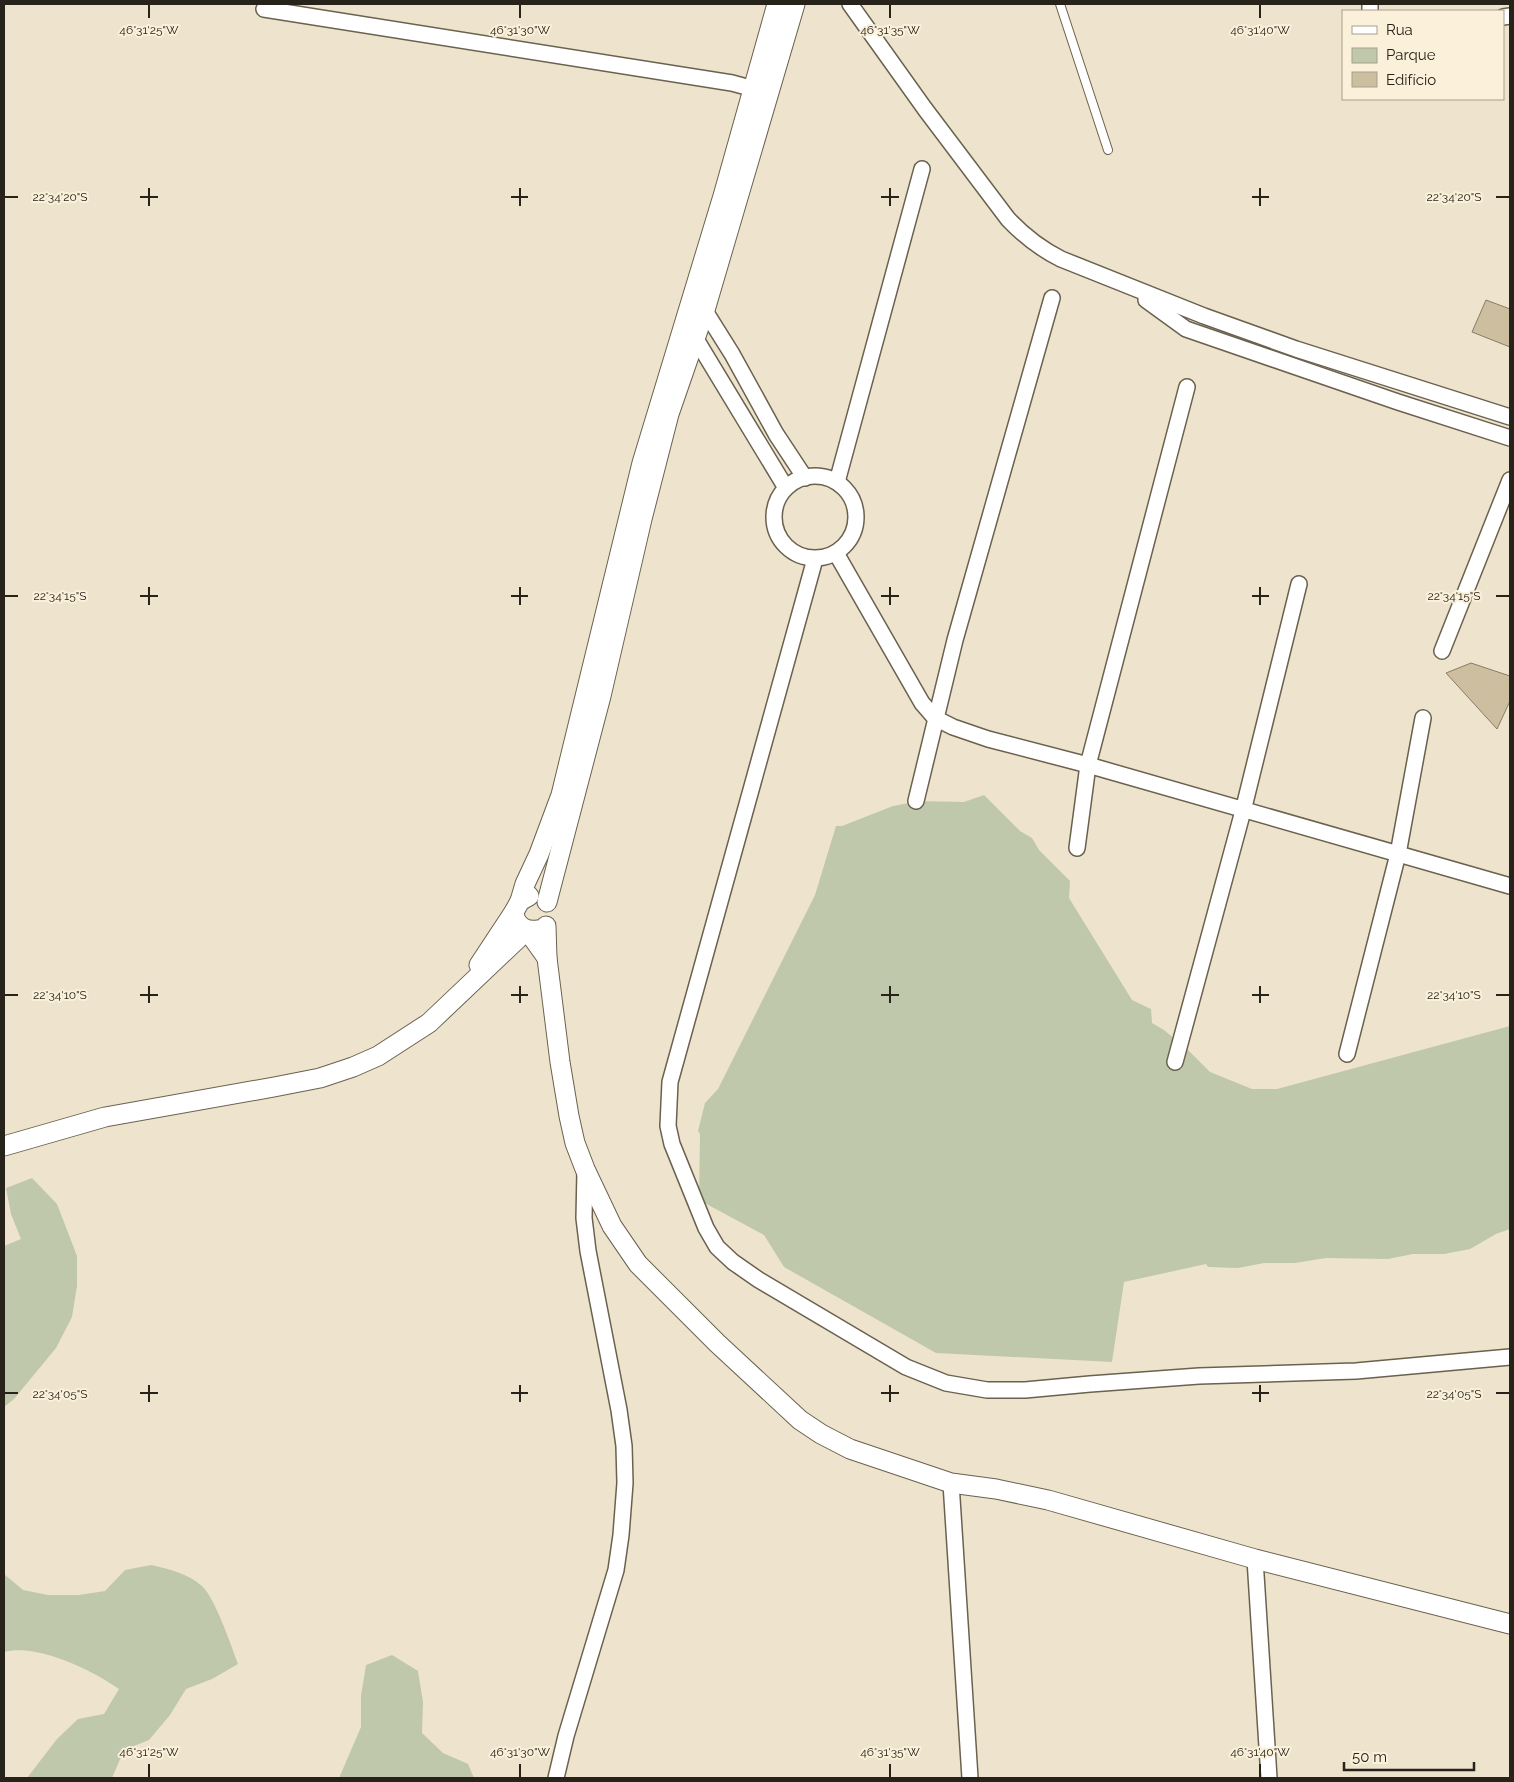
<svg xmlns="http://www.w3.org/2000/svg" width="1514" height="1782" font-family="Raleway,sans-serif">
  <rect width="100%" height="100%" fill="#eee4cd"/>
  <g fill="#bfc8ab">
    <polygon points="984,795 1020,831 1032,838 1039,850 1070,881 1069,898 1132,1000 1151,1009 1152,1023 1164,1030 1189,1051 1210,1072 1252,1089 1277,1089 1510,1026 1510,1229 1496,1234 1470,1249 1444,1254 1413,1254 1388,1259 1326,1258 1295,1263 1264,1263 1238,1268 1208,1267 1206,1264 1124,1282 1112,1362 936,1353 784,1267 764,1235 699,1200 700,1134 698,1131 705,1103 718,1089 815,895 836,826 842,826 893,806 919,801 964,802"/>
    <polygon points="32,1178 57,1204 77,1256 77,1286 72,1317 56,1348 14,1399 4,1407 4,1246 21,1239 11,1214 6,1188"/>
    <path d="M 151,1565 C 169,1569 187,1573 202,1586 C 215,1598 231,1645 238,1664 L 212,1679 L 186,1689 L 170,1715 L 149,1740 L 124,1750 L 112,1778 L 27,1778 L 57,1739 L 78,1719 L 104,1714 L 119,1689 C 92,1670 37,1643 4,1652 L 4,1574 L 23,1590 L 48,1595 L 79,1595 L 105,1591 L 125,1570 Z"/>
    <polygon points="392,1655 418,1671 423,1702 422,1733 443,1753 468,1764 474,1778 339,1778 361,1727 361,1696 366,1665"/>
  </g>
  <g fill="#ccbe9f" stroke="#877e69">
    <polygon points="1486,300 1510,309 1510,347 1472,332"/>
    <polygon points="1471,663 1510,676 1510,701 1497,729 1446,673"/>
  </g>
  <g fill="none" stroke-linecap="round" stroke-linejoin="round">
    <defs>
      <polyline id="service" points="1060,4 1108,150"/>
      <g id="minor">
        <path d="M 850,4 L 925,109 L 1008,219 C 1024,236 1041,249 1061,259 L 1204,316 L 1296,349 L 1510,417"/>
        <polyline points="1370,4 1370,11"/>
        <polyline points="264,9 732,83 754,89"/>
        <polyline points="1503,17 1510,16"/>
        <polyline points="1146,300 1186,329 1398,402 1510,438"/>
        <polyline points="700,303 732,354 776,434 805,478"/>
        <polyline points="691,331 786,488"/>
        <circle cx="815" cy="517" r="41"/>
        <polyline points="837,482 922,169"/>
        <polyline points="836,553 922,703 935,718 953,727 988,739 1088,765 1510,886"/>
        <polyline points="815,559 670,1082 668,1126 672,1144 706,1228 717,1247 733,1262 759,1280 906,1367 946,1383 987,1390 1025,1390 1090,1384 1199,1376 1356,1371 1510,1357"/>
        <polyline points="1442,651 1510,480"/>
        <polyline points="916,801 955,640 1052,298"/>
        <polyline points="1077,848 1088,765 1187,387"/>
        <polyline points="1347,1054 1398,854 1423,718"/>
        <polyline points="1175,1062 1243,811 1299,584"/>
        <polyline points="951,1483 970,1778"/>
        <polyline points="1255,1559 1269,1778"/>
        <polyline points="556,1778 566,1736 616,1570 621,1535 625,1483 624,1446 619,1410 588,1251 584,1218 585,1171"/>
      </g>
      <g id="tertiary">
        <polyline points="520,901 525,884 539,854 561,795 642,463 723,196 777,4"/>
        <polyline points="547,902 601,696 642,519 669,414 705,310 795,4"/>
        <path d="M 514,912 C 515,925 525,932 538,930"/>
        <polyline points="546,926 547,958 560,1062 569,1116 575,1143 585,1169 612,1226 638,1264 717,1343 800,1420 821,1434 850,1449 951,1483 996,1489 1048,1500 1255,1559 1510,1624"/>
        <polyline points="479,965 514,912 520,901 529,896"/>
        <polyline points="4,1146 105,1117 274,1087 320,1078 353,1067 378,1056 429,1023 527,930 547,958"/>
      </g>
    </defs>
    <use href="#service" stroke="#6a614e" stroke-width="10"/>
    <use href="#minor" stroke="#6a614e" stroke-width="18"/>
    <use href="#tertiary" stroke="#6a614e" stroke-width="21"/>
    <use href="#service" stroke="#fff" stroke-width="8"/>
    <use href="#minor" stroke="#fff" stroke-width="15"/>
    <use href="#tertiary" stroke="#fff" stroke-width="19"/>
  </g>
  <path fill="none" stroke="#27231a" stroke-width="2" d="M 149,5 L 149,18M 520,5 L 520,18M 890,5 L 890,18M 1260,5 L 1260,18M 149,188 L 149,206M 520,188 L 520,206M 890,188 L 890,206M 1260,188 L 1260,206M 5,197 L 18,197M 140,197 L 158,197M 511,197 L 528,197M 881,197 L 899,197M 1252,197 L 1269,197M 1496,197 L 1509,197M 149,587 L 149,605M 520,587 L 520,605M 890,587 L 890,605M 1260,587 L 1260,605M 5,596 L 18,596M 140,596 L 158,596M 511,596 L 528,596M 881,596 L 899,596M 1252,596 L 1269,596M 1496,596 L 1509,596M 149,986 L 149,1003M 520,986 L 520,1003M 890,986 L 890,1003M 1260,986 L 1260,1003M 5,995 L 18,995M 140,995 L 158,995M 511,995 L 528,995M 881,995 L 899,995M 1252,995 L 1269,995M 1496,995 L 1509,995M 149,1385 L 149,1402M 520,1385 L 520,1402M 890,1385 L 890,1402M 1260,1385 L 1260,1402M 5,1393 L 18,1393M 140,1393 L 158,1393M 511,1393 L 528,1393M 881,1393 L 899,1393M 1252,1393 L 1269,1393M 1496,1393 L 1509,1393M 149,1764 L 149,1777M 520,1764 L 520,1777M 890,1764 L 890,1777M 1260,1764 L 1260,1777"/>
  <g font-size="12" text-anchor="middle" fill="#27231a" stroke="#fbf1da" stroke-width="4" stroke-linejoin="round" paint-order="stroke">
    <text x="149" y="34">46°31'25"W</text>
    <text x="520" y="34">46°31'30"W</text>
    <text x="890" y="34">46°31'35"W</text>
    <text x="1260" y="34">46°31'40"W</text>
    <text x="1454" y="201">22°34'20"S</text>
    <text x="60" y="201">22°34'20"S</text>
    <text x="1454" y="600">22°34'15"S</text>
    <text x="60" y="600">22°34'15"S</text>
    <text x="1454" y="999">22°34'10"S</text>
    <text x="60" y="999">22°34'10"S</text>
    <text x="60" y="1398">22°34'05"S</text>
    <text x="1454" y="1398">22°34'05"S</text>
    <text x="149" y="1756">46°31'25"W</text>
    <text x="520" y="1756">46°31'30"W</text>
    <text x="890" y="1756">46°31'35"W</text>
    <text x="1260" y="1756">46°31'40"W</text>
  </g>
  <rect width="1514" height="1782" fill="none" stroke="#27231a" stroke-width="10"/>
  <rect x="1342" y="10" width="162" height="90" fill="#fbf1da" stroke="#a69f8d"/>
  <rect x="1352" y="26" width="25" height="8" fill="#ffffff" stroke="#a69f8d"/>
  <text x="1386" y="35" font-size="15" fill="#27231a">Rua</text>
  <rect x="1352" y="48" width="25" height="15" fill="#bfc8ab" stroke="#a69f8d"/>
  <text x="1386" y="60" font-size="15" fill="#27231a">Parque</text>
  <rect x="1352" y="72" width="25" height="15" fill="#ccbe9f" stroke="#a69f8d"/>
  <text x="1386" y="85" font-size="15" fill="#27231a">Edifício</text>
  <path d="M1344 1762v8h130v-8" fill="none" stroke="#27231a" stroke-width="2.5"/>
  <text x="1352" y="1762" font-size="15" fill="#27231a" stroke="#fbf1da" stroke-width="4" paint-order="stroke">50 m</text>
</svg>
